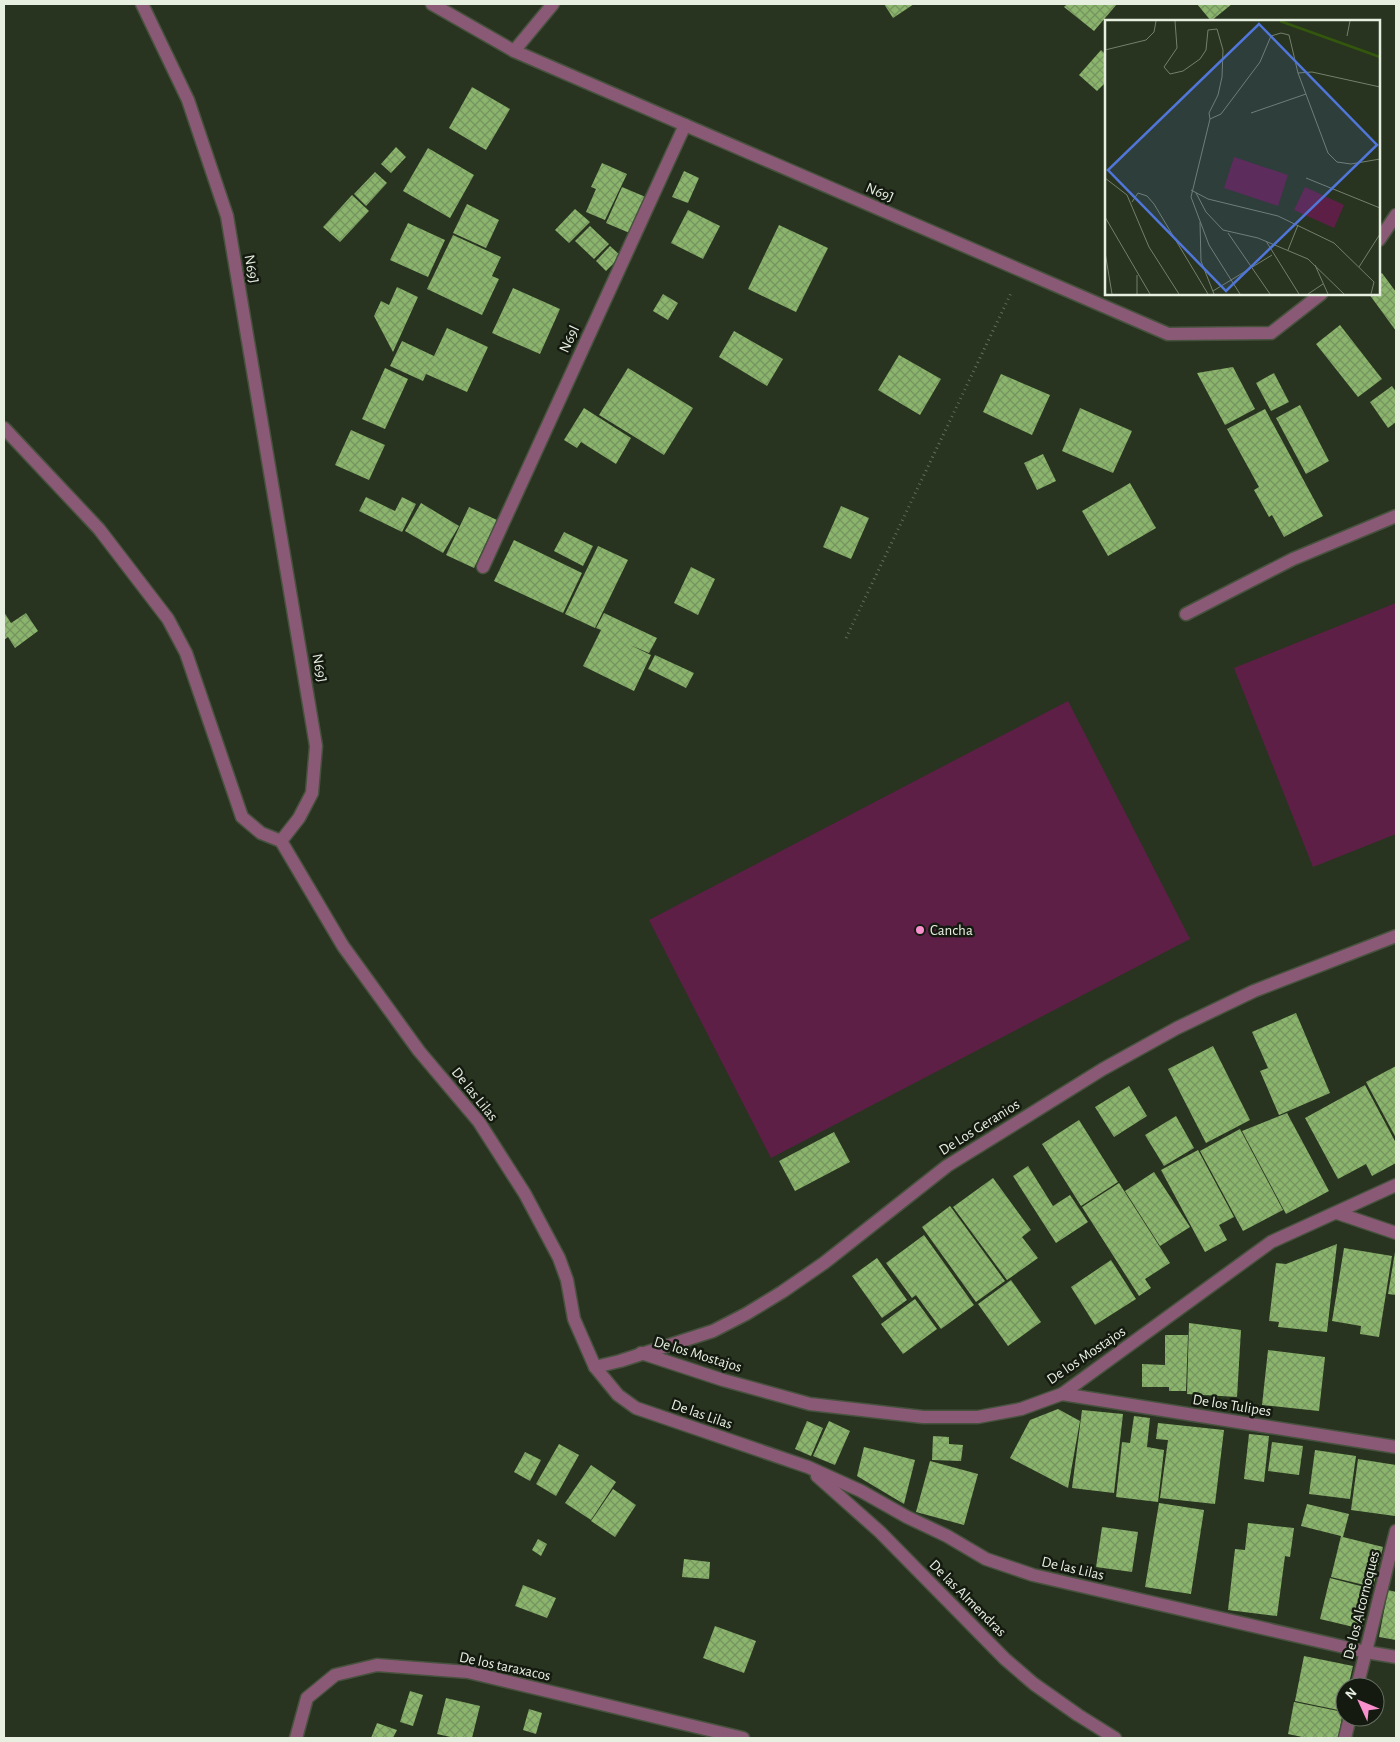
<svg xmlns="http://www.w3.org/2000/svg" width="1400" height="1742" font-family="'Alegreya Sans',sans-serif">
  <defs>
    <pattern id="building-cross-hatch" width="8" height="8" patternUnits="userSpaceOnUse" patternTransform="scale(1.25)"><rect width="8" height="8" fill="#8bb46c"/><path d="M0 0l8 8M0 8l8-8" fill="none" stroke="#769460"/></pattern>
  </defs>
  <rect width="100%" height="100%" fill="#28341f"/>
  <g fill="#5e1f47">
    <polygon points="1396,603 1396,834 1313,867 1234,668"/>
    <polygon points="1068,701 1190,939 771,1158 649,920"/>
  </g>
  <g fill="url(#building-cross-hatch)">
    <polygon points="884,4 914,4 893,18"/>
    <polygon points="1067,4 1117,4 1094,31 1064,7"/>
    <polygon points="1197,4 1232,4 1211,21"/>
    <polygon points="1101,50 1106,55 1106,82 1097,91 1079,75"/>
    <polygon points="472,87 510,109 486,150 449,128"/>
    <polygon points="396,147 406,157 391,173 381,164"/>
    <polygon points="428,148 474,175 450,218 403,191"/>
    <polygon points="602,163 627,174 605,220 586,212 596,189 591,187"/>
    <polygon points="684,171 699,178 688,203 672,197"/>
    <polygon points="375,172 387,183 366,206 354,194"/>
    <polygon points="622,187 648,198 632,234 606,223"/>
    <polygon points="352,195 369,211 340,242 323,227"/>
    <polygon points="467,204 499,220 486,248 453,233"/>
    <polygon points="575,209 590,222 569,243 555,230"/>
    <polygon points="688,210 720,226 703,259 671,243"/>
    <polygon points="408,223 445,240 428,277 390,260"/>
    <polygon points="779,225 828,248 796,312 748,289"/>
    <polygon points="590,226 609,244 594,259 575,241"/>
    <polygon points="453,235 501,257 492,276 499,279 482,315 427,289"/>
    <polygon points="610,246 621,256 606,271 596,261"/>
    <polygon points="1382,273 1396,292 1396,331 1369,294 1379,294 1379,275"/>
    <polygon points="397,287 418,297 393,352 374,316 381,301 389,305"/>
    <polygon points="513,288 560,309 540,354 492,333"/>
    <polygon points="663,294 678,303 668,320 653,311"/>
    <polygon points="1340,325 1382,379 1358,397 1316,344"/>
    <polygon points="447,328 488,347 467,392 426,374 423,381 390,366 402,341 434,356"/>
    <polygon points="734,331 783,359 767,386 719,357"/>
    <polygon points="899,355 941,379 920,415 878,390"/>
    <polygon points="1233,367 1255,409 1225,425 1197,373"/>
    <polygon points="385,368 408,379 385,429 362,419"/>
    <polygon points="628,368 693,408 664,455 599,415"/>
    <polygon points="1274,373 1289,402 1271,411 1256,383"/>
    <polygon points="1001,374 1050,395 1032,435 983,412"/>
    <polygon points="1392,386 1396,392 1396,422 1388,428 1370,402"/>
    <polygon points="1300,405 1329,461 1306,474 1276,418"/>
    <polygon points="584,408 631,438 616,464 581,442 577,448 564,440"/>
    <polygon points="1080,408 1132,431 1113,473 1062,451"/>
    <polygon points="1265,409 1323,516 1284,537 1272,515 1269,517 1254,490 1259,487 1227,429"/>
    <polygon points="351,430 385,445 369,480 335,465"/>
    <polygon points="1043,454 1056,481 1037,490 1024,463"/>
    <polygon points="1130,483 1156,528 1108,556 1082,511"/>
    <polygon points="366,497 395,511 402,497 416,504 402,532 359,511"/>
    <polygon points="421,503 459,526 443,553 405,531"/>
    <polygon points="841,506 869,518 851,559 823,547"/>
    <polygon points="469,507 497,520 474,568 446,555"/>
    <polygon points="564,532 593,546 583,566 554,551"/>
    <polygon points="514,540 582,573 563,613 494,581"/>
    <polygon points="598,546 628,560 595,628 565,614"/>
    <polygon points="691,567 715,579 698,615 674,603"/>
    <polygon points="4,612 11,623 26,613 38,631 15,648 8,637 4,640"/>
    <polygon points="604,613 657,638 649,653 630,645 651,655 634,691 583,666 601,630 596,628"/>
    <polygon points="655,655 694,673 686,688 648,669"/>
    <polygon points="1296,1013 1330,1093 1279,1115 1260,1071 1268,1068 1252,1032"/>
    <polygon points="1213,1046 1250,1120 1206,1143 1168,1069"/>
    <polygon points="1396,1066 1396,1138 1366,1082"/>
    <polygon points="1365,1085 1396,1143 1396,1163 1372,1176 1366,1164 1338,1179 1305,1118"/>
    <polygon points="1129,1086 1147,1116 1114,1137 1095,1107"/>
    <polygon points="1287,1113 1329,1191 1286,1214 1242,1131"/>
    <polygon points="1176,1116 1194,1148 1164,1166 1145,1135"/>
    <polygon points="1079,1120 1118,1182 1081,1206 1042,1144"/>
    <polygon points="1240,1129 1283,1210 1243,1231 1200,1151"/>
    <polygon points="834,1132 850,1162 795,1191 779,1161"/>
    <polygon points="1198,1150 1234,1217 1219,1225 1227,1240 1205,1252 1161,1170"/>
    <polygon points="1028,1166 1053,1206 1070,1195 1088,1222 1056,1243 1013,1176"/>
    <polygon points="1154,1172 1190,1227 1160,1246 1125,1191"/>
    <polygon points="993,1178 1031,1230 1022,1237 1038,1258 1007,1280 953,1207"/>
    <polygon points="1119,1183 1170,1263 1145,1279 1151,1288 1139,1296 1082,1207"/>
    <polygon points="950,1206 1005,1281 976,1302 922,1227"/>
    <polygon points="924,1235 974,1305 941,1329 916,1295 912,1298 886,1263"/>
    <polygon points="1337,1244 1327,1332 1278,1327 1279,1322 1269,1321 1276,1263 1286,1264"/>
    <polygon points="1344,1248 1392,1256 1379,1337 1360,1334 1361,1326 1332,1321"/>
    <polygon points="1395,1252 1396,1252 1396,1295 1388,1294"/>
    <polygon points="877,1258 907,1300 882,1318 852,1276"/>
    <polygon points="1111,1260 1136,1299 1095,1325 1071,1287"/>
    <polygon points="1011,1280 1041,1322 1008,1346 978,1304"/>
    <polygon points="915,1299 937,1329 903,1354 881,1324"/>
    <polygon points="1189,1323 1241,1330 1237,1397 1187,1394"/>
    <polygon points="1165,1335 1188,1335 1186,1391 1169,1391 1169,1387 1142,1387 1142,1364 1165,1365"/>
    <polygon points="1268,1350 1325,1357 1319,1411 1262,1405"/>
    <polygon points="1058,1409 1080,1421 1068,1488 1010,1458 1030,1420"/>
    <polygon points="1082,1410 1123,1414 1114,1493 1072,1488"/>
    <polygon points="1134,1416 1150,1418 1147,1447 1164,1450 1158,1502 1116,1497 1122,1442 1130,1443"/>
    <polygon points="807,1421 823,1428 811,1456 795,1449"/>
    <polygon points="829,1421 850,1431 835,1465 813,1456"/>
    <polygon points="1158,1423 1224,1430 1215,1504 1160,1498 1168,1440 1156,1439"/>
    <polygon points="1249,1434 1269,1436 1264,1482 1244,1479"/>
    <polygon points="933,1436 949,1437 949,1444 963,1445 961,1461 932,1460"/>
    <polygon points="1272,1442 1303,1446 1299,1475 1268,1471"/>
    <polygon points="559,1444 579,1455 556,1496 536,1484"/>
    <polygon points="864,1447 915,1460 904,1504 857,1476"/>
    <polygon points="1315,1450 1356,1456 1350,1499 1309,1494"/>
    <polygon points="525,1452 541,1460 530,1481 514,1472"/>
    <polygon points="1358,1459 1396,1465 1395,1516 1351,1510"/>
    <polygon points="930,1461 978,1474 964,1525 916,1512"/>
    <polygon points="591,1465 616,1482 591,1520 565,1503"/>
    <polygon points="613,1489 636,1505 615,1537 591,1521"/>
    <polygon points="1159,1503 1204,1510 1191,1594 1145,1587"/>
    <polygon points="1307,1504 1349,1514 1343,1537 1383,1547 1373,1587 1331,1577 1341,1536 1301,1526"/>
    <polygon points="1248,1523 1294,1528 1290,1557 1285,1556 1277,1616 1228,1610 1235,1549 1245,1550"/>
    <polygon points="1102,1527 1138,1532 1132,1572 1096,1567"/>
    <polygon points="538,1539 547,1544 541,1556 532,1550"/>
    <polygon points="684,1559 710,1562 709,1579 682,1577"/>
    <polygon points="1330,1578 1372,1589 1362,1629 1320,1619"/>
    <polygon points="523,1585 556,1598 547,1618 515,1606"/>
    <polygon points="1388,1590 1396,1592 1396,1640 1379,1637"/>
    <polygon points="715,1626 756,1641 744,1673 703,1658"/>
    <polygon points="1304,1656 1353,1666 1348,1687 1345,1687 1343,1711 1295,1701"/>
    <polygon points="410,1691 423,1695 413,1726 400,1722"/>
    <polygon points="446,1698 480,1706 472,1738 455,1738 437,1734"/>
    <polygon points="1294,1702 1343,1712 1338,1738 1307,1738 1288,1734"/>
    <polygon points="529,1709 542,1713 536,1734 523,1730"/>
    <polygon points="377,1723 397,1730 393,1738 371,1738"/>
  </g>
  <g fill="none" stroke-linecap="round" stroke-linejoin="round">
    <defs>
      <g id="street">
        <polyline points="432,4 514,51 1168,334 1271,333 1321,294"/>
        <polyline points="514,51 553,4"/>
        <polyline points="1379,240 1396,215"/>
        <polyline points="4,428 99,529 168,619 186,653 242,817 261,833 281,841 299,818 312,793 316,746 227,216 188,100 142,4"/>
        <polyline points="483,567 685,125"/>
        <polyline points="1186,614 1293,559 1396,516"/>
        <polyline points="281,841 343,946 419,1051 479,1122 525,1194 559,1258 567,1280 574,1319 595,1367 618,1395 636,1408 808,1467 861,1491 907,1517 947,1536 986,1559 1033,1575 1366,1652 1396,1657"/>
        <polyline points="1337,1213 1396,1233"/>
        <polyline points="641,1353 723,1380 810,1404 923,1417 978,1417 1021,1409 1062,1394 1271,1242 1396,1185"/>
        <polyline points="595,1367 620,1361 713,1331 746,1314 782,1292 824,1263 947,1166 1103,1069 1177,1028 1254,991 1396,936"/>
        <polyline points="1062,1394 1396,1447"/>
        <polyline points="817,1476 880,1532 1005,1659 1034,1684 1078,1715 1115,1738"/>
        <polyline points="1357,1687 1396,1531"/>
        <polyline points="296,1738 307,1698 335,1675 377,1665 468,1672 743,1738"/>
        <polyline points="1345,1738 1350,1717"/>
      </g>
    </defs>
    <use href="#street" stroke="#47523e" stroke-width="15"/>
    <polyline stroke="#626d5a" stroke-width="3" stroke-dasharray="1 4" stroke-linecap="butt" points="846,638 1012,291"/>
    <use href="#street" stroke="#8a5975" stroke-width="12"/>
  </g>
  <circle fill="#f890cd" stroke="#141a10" stroke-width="2" cx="920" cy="930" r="5"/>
  <g text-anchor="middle" stroke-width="5" stroke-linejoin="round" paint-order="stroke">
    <g font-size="15" fill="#e7efe1" stroke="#141a10">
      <text transform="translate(880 192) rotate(23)" y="5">N69J</text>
      <text transform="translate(252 269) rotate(80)" y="5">N69J</text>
      <text transform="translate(569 339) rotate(-65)" y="5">N69l</text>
      <text transform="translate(320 668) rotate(80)" y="5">N69J</text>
      <text transform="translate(475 1094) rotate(51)" y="5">De las Lilas</text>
      <text transform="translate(979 1127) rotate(-32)" y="5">De Los Geranios</text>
      <text transform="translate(698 1354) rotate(17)" y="5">De los Mostajos</text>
      <text transform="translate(1086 1355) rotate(-34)" y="5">De los Mostajos</text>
      <text transform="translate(1232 1405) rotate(9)" y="5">De los Tulipes</text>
      <text transform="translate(702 1414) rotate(19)" y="5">De las Lilas</text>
      <text transform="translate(1073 1568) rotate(13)" y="5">De las Lilas</text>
      <text transform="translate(968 1598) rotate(45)" y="5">De las Almendras</text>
      <text transform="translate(1361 1605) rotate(-76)" y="5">De los Alcornoques</text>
      <text transform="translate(505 1666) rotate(12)" y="5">De los taraxacos</text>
    </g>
    <g font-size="15" fill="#e7efe1" stroke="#141a10" text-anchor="start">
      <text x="930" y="935">Cancha</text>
    </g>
  </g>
  <g transform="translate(1105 20)">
    <rect width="275" height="275" fill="#28341f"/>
    <path d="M 129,137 L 183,155 L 173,186 L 119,168 ZM 200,167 L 239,185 L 229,208 L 189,190 Z" fill="#5e1f47"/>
    <path fill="none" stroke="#33570c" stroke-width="2.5" d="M 175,1 L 275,37"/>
    <path fill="none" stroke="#747f6d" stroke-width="1" d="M 70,1 L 72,28 L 59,47 L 65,54 L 78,51 L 95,39 L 101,30 L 103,10 L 112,9 L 118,30 L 117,57 L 113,75 L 104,93 L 105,99 L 116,94 L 155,42 L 166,16 L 176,13 L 184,15 L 193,53 L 223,133 L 232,142 L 246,144 L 275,139M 242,16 L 245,1M 0,30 L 41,20 L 49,12 L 51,1M 193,53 L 207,52 L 275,67M 146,93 L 201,74M 105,99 L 86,177 L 104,225 L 135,274M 0,158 L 22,175 L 44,227 L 74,274M 201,158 L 275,188M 86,170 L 103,179 L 173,196 L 229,223 L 269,262 L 266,274M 91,173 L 101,192 L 118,210 L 153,218 L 203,239 L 239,274M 27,182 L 33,173 L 42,176 L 49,184 L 103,274M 0,197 L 45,274M 95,202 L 96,241 L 109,274M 123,213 L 165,274M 161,221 L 194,274M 183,230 L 193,205M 0,232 L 7,274M 210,245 L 223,274M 254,247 L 275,214M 108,271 L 167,235M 32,274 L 32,255M 203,274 L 218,264"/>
    <path fill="#5076da" fill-opacity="0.15" stroke="#5076da" stroke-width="2.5" d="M 154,4 L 272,125 L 121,271 L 3,150 Z"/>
    <rect width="275" height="275" fill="none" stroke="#e7efe1" stroke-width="2.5"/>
  </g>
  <rect width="1400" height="1742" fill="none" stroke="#e7efe1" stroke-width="10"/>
  <g transform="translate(1360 1702) rotate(314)"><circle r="24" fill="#141a10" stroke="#686f64"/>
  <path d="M0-4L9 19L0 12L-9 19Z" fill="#f890cd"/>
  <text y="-8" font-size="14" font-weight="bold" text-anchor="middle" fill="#e7efe1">N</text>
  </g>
</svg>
